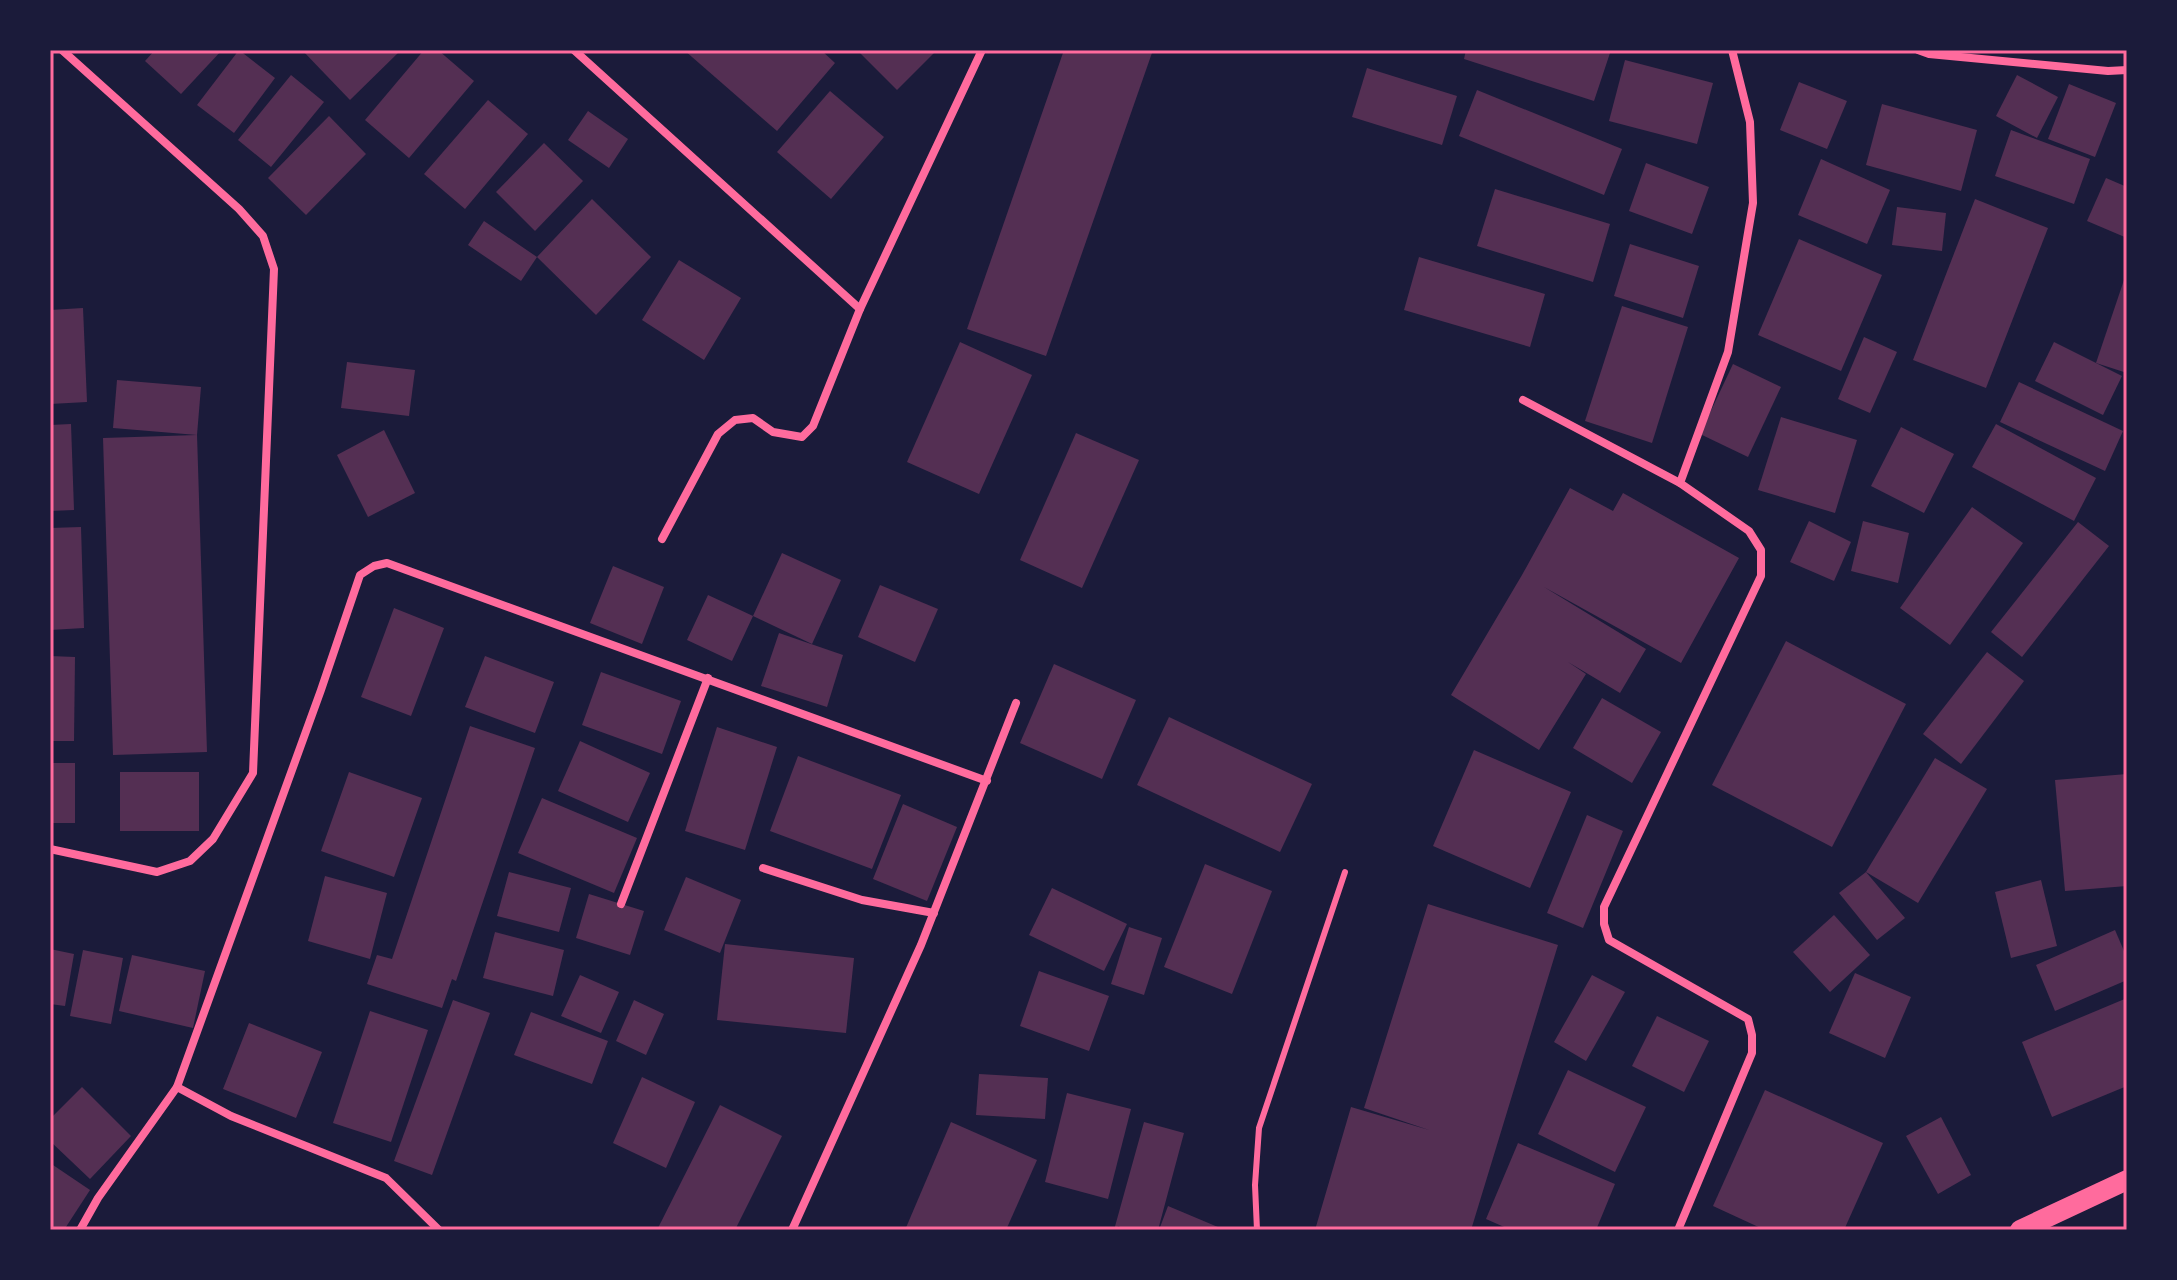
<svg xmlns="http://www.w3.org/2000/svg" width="2177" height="1280" font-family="Jost,sans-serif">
  <rect width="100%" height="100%" fill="#1b1b3a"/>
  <g fill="#542f53">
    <polygon points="155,50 222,50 181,94 145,61"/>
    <polygon points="239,50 275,78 234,133 197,105"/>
    <polygon points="302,50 401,50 350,100"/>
    <polygon points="424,50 438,50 474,81 409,158 365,120"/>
    <polygon points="684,50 821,50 835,63 777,131"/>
    <polygon points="857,50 937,50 897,90"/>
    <polygon points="1064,50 1153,50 1046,356 967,329"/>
    <polygon points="1466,50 1611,50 1594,101 1464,59"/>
    <polygon points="1625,60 1713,83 1697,144 1609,121"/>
    <polygon points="1367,68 1457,96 1442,145 1352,117"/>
    <polygon points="291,75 324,102 271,167 238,140"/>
    <polygon points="2017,75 2058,97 2037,138 1996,116"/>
    <polygon points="1799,82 1847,101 1827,149 1780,130"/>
    <polygon points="2069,84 2116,103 2095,157 2048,139"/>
    <polygon points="1477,90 1622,149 1604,195 1459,136"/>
    <polygon points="830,91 884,137 831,199 777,152"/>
    <polygon points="488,100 528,134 465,209 424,174"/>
    <polygon points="1882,104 1977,130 1961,191 1866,165"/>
    <polygon points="588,111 628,139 609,168 568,140"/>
    <polygon points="329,116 366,154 306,215 268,178"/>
    <polygon points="2011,130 2090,159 2074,204 1995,176"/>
    <polygon points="544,143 583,181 535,231 496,192"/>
    <polygon points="1821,159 1890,190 1867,244 1798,215"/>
    <polygon points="1646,163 1709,187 1692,234 1629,211"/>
    <polygon points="2106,178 2127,187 2127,238 2087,221"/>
    <polygon points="1495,189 1610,224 1593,282 1477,246"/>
    <polygon points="592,199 651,257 596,315 537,257"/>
    <polygon points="1975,199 2048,228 1986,388 1913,360"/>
    <polygon points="1897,207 1946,213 1942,251 1892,245"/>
    <polygon points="484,221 537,257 521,281 468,245"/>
    <polygon points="1799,239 1882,275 1841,371 1758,335"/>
    <polygon points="1630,244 1699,266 1683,318 1614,296"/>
    <polygon points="1419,257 1545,294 1530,347 1404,310"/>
    <polygon points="679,260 741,298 704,360 642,320"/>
    <polygon points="2126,274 2127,274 2127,373 2096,363"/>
    <polygon points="1622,306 1688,327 1652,443 1585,421"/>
    <polygon points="83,308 87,402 50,404 50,310"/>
    <polygon points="1864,337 1897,352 1870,413 1838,399"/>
    <polygon points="960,342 1032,375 979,494 907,462"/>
    <polygon points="2054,342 2122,376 2103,415 2035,381"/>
    <polygon points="347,362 415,370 409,416 341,408"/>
    <polygon points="1733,364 1781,387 1748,457 1700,434"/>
    <polygon points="117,380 201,387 197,435 113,428"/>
    <polygon points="2019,382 2123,431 2105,471 2000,422"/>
    <polygon points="1781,417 1857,440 1835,513 1758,490"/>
    <polygon points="71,424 74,510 50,511 50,425"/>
    <polygon points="1996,424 2096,478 2074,521 1972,467"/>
    <polygon points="1901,427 1954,454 1924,513 1871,486"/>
    <polygon points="384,430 415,493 368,517 337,455"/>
    <polygon points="1076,433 1139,460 1082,588 1020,560"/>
    <polygon points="197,435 207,752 113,755 103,438"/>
    <polygon points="1570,488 1613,511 1623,493 1739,558 1681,663 1544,587 1646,649 1620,693 1568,662 1586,674 1539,750 1451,695 1522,575"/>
    <polygon points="1972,507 2023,543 1950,645 1900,608"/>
    <polygon points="1809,521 1851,542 1834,581 1790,562"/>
    <polygon points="1863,521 1909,533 1898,583 1851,571"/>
    <polygon points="2078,522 2109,546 2022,657 1991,632"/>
    <polygon points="81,527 84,628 50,630 50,528"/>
    <polygon points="782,553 841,580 812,644 753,616"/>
    <polygon points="613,566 664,587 642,644 590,623"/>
    <polygon points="880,585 938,609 915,662 858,637"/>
    <polygon points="708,595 753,616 732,661 687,640"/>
    <polygon points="394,608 444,628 411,716 361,697"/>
    <polygon points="779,633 843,655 827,707 761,686"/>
    <polygon points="1786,641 1906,704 1832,847 1712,785"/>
    <polygon points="1987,652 2024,681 1961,764 1923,734"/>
    <polygon points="50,656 75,657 74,741 50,741"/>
    <polygon points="485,656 554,682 535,733 465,707"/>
    <polygon points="1054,664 1136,700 1102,779 1020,743"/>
    <polygon points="601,672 681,701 662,754 582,725"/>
    <polygon points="1602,698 1661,732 1632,783 1573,748"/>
    <polygon points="1169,717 1312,784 1280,852 1137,785"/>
    <polygon points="470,726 535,748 456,981 452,979 442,1008 367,984 377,955 392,959"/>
    <polygon points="717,727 777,747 745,850 685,831"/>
    <polygon points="580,741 650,773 628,822 558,791"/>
    <polygon points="1474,750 1571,792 1530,888 1433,846"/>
    <polygon points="798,756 901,795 872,869 770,831"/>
    <polygon points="1935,758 1987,789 1918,903 1866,872"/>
    <rect x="50" y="763" width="25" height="60"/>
    <rect x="120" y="772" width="79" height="59"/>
    <polygon points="349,772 422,798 394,877 321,851"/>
    <polygon points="2127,774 2127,886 2065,891 2055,780"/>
    <polygon points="542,798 637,838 614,893 518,853"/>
    <polygon points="903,804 957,827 927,901 873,879"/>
    <polygon points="1587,815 1623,831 1583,928 1547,913"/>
    <polygon points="1205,864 1272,891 1232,994 1164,967"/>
    <polygon points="509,872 571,888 559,932 497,916"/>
    <polygon points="1866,872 1905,918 1877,940 1839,893"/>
    <polygon points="325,876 387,893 370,959 308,941"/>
    <polygon points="686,877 741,900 720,953 664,930"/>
    <polygon points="2041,880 2057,946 2011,958 1995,892"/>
    <polygon points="1052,888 1127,924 1104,971 1029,935"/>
    <polygon points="589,894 644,911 630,955 576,938"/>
    <polygon points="1428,904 1558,945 1471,1230 1315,1230 1351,1107 1429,1130 1364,1108"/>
    <polygon points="1834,915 1870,955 1830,992 1793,952"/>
    <polygon points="1129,927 1162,938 1144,995 1111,984"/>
    <polygon points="2115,930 2127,958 2127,980 2055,1011 2036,965"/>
    <polygon points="495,932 564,950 553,996 483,978"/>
    <polygon points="725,944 854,958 846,1033 717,1020"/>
    <polygon points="50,949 74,954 65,1006 50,1004"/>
    <polygon points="83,950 123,958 111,1024 70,1016"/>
    <polygon points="132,955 205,971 193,1028 119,1011"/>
    <polygon points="1039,971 1109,996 1089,1051 1020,1026"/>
    <polygon points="1855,973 1911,997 1885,1058 1829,1033"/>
    <polygon points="580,975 619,992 601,1033 561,1016"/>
    <polygon points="1592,975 1625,992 1586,1061 1554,1042"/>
    <polygon points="2127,998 2127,1086 2052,1117 2022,1042"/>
    <polygon points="453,1000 490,1013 432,1175 394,1161"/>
    <polygon points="634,1000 664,1014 646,1055 616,1041"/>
    <polygon points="370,1011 428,1030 391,1142 333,1123"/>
    <polygon points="531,1012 608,1041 592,1084 514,1055"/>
    <polygon points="1657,1016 1709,1041 1684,1092 1632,1066"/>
    <polygon points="249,1023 322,1052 296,1118 223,1089"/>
    <polygon points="1568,1070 1646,1107 1615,1172 1538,1134"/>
    <polygon points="979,1074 1048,1078 1045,1119 976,1115"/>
    <polygon points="642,1077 695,1102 666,1168 613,1143"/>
    <polygon points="82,1087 131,1136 90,1179 50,1141 50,1119"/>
    <polygon points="1765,1090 1883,1143 1844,1230 1765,1230 1713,1206"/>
    <polygon points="1067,1093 1131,1109 1108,1199 1045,1182"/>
    <polygon points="720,1105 782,1136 735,1230 657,1230"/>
    <polygon points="1941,1117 1971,1175 1938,1194 1906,1136"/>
    <polygon points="951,1122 1037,1160 1006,1230 905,1230"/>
    <polygon points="1144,1122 1184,1133 1158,1230 1130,1230 1117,1226 1123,1230 1114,1230"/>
    <polygon points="1518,1143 1615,1184 1596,1230 1511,1230 1486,1219"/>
    <polygon points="50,1163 90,1190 64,1230 50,1229"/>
    <polygon points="1168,1206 1225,1230 1159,1230"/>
  </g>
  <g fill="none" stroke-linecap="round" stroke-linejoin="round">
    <polyline stroke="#ff6b9d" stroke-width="6" points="1257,1230 1255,1185 1259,1128 1345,872"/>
    <g stroke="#ff6b9d" stroke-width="8">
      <polyline points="574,50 860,309"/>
      <polyline points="1918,50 1929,54 2108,71 2127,70"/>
      <polyline points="1523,400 1680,483"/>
      <polyline points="662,539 718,434 735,420 753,418 773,432 802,437 813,426 860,309 982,50"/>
      <polyline points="50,849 157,872 190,861 213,839 253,773 274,269 263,236 239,209 62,50"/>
      <polyline points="763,868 862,900 934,913"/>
      <polyline points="621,904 708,678"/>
      <polyline points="177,1087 231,1116 386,1178 439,1230"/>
      <polyline points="80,1230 98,1198 177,1087 321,690 360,575 374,566 387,563 987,781"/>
      <polyline points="792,1230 921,945 1016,703"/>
      <polyline points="1678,1230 1752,1053 1752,1035 1748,1019 1609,940 1604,924 1604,907 1761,576 1761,550 1749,531 1680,483 1728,352 1753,203 1750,122 1732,50"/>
    </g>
    <polyline stroke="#ff6b9d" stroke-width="20" points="2020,1230 2127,1180"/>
  </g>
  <rect width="2177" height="1280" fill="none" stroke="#1b1b3a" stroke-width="104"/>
  <rect x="52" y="52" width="2073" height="1176" fill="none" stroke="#ff6b9d" stroke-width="3"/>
</svg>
